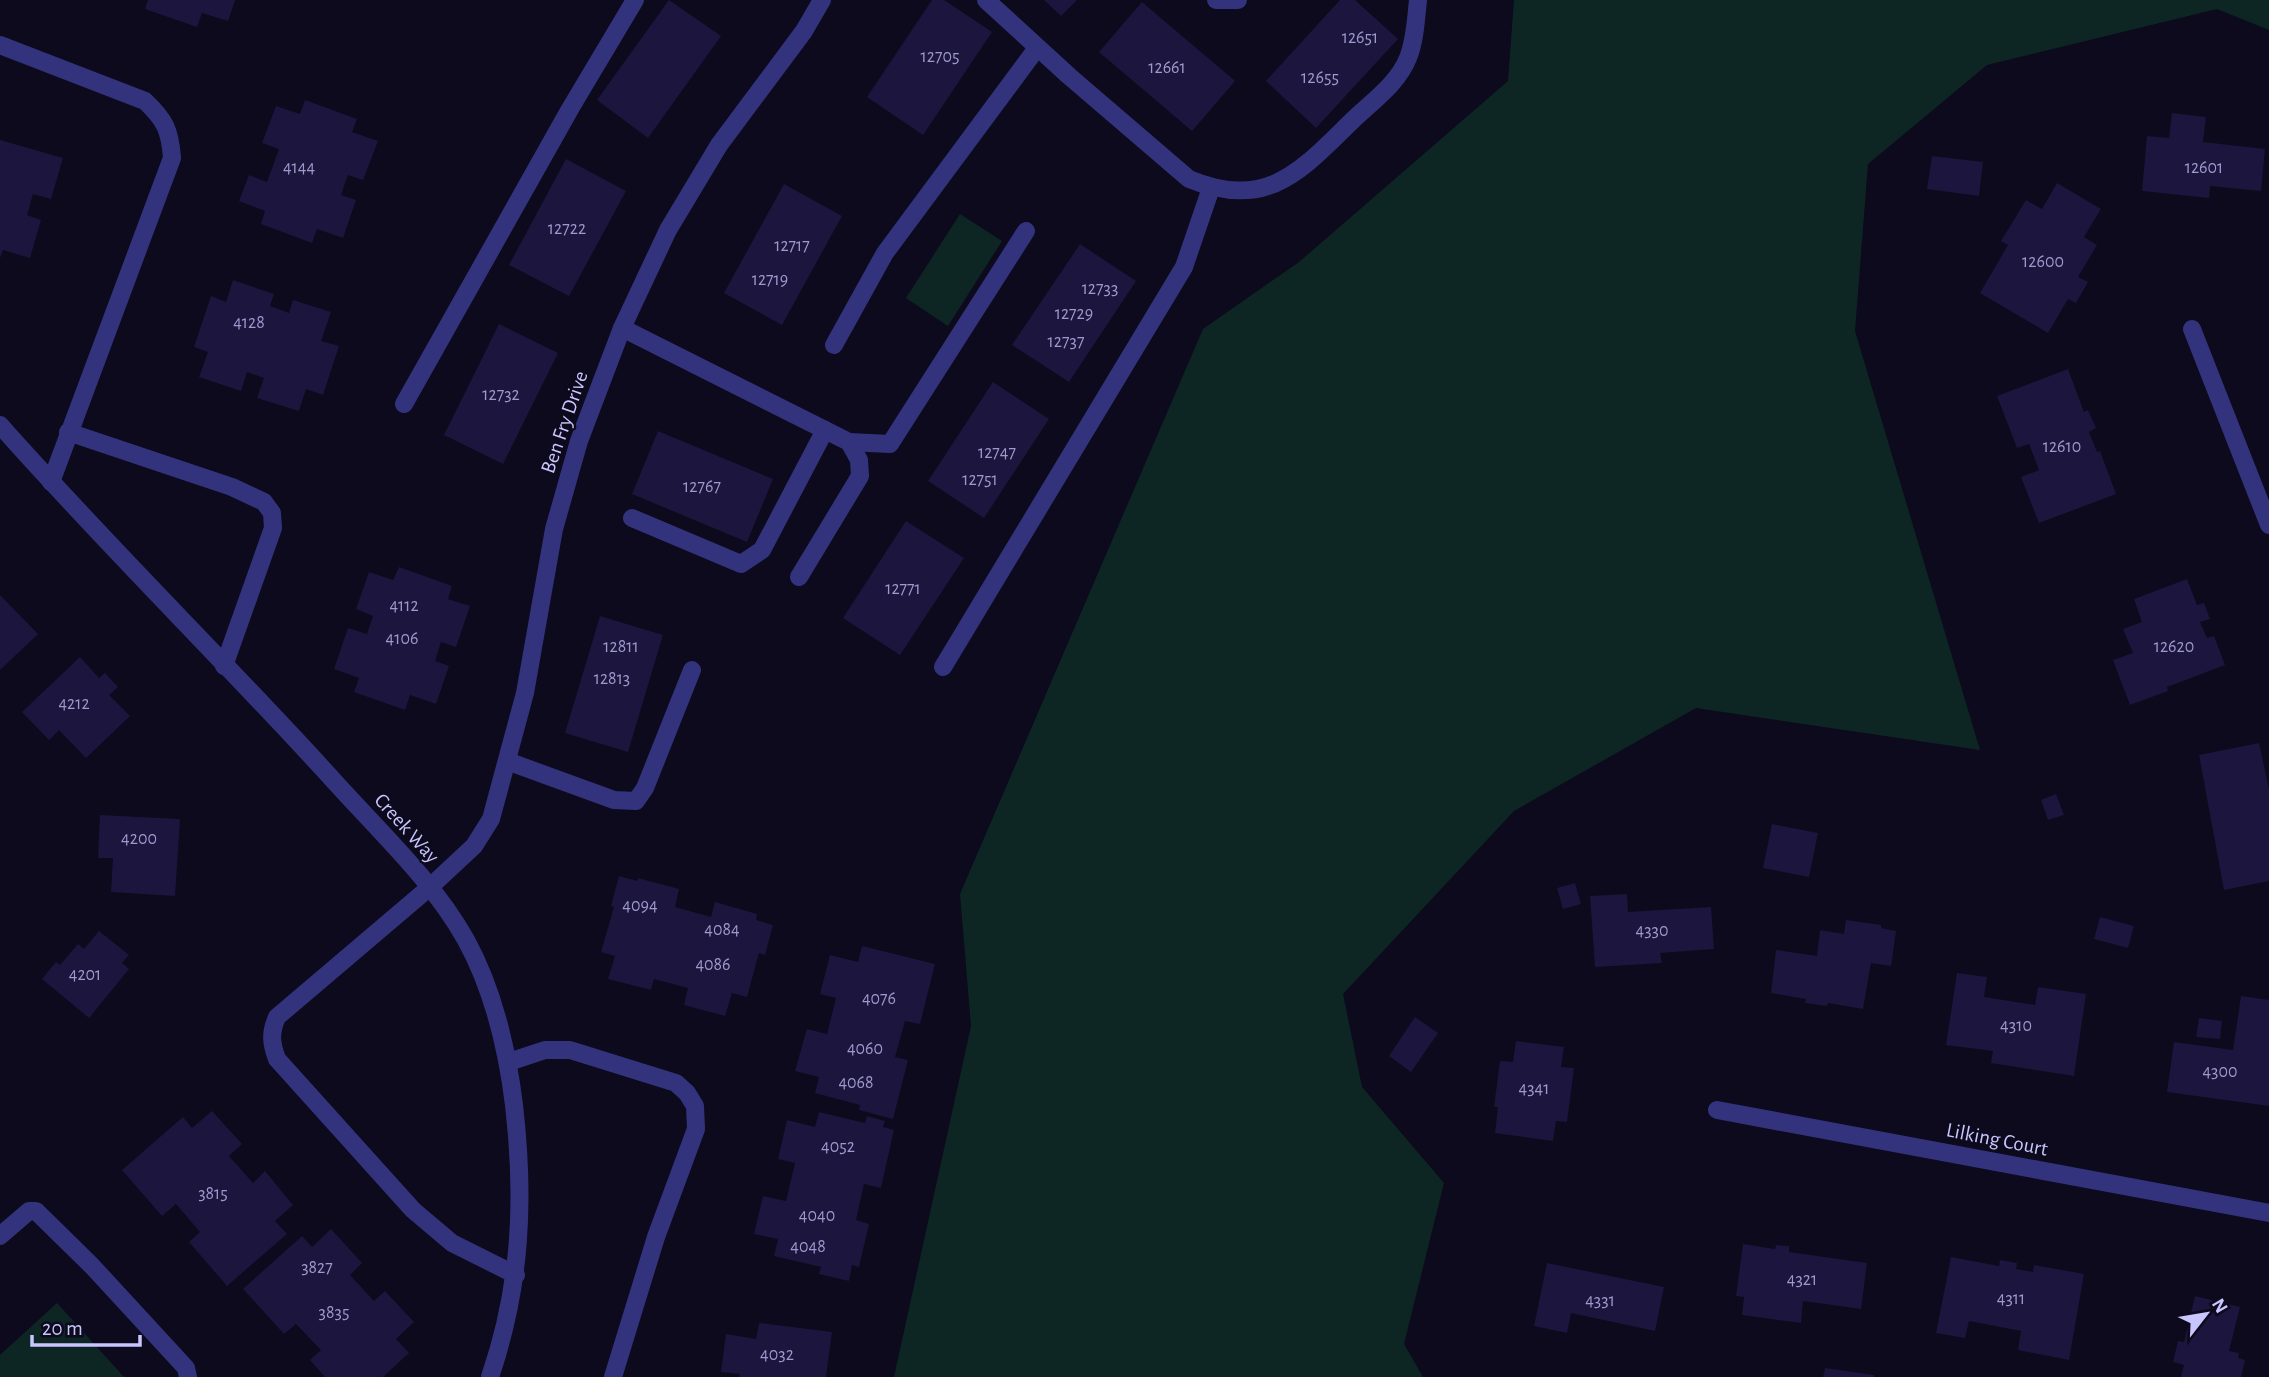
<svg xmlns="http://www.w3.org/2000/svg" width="2269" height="1377" font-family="'Alegreya Sans',sans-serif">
  <rect width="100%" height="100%" fill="#0c0a1c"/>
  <g fill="#0d2624">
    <polygon points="1514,0 2269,0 2269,30 2217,9 1987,65 1868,164 1855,331 1980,750 1696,708 1514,811 1343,994 1362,1087 1444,1183 1404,1344 1423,1377 894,1377 971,1026 960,894 1203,329 1299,262 1508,81"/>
    <polygon points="960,214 1002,241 948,326 906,298"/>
    <polygon points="57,1303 124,1377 0,1377 0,1355"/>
  </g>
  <g fill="#1c153d">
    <polygon points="148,0 235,0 228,21 202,13 197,27 145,9"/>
    <polygon points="669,0 721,36 648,138 597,100"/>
    <polygon points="932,0 944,0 992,32 923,135 867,97"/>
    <polygon points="1044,0 1077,0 1061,16"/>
    <polygon points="1340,0 1355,0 1398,39 1316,128 1266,81"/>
    <polygon points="1142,2 1235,81 1192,131 1099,52"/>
    <polygon points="305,100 357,119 352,132 378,141 363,180 348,175 341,195 356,200 343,238 317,229 312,243 261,224 265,211 239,201 249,175 267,182 279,149 262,143 276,106 300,114"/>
    <polygon points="2172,113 2206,117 2203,142 2265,149 2261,191 2210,186 2209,198 2142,191 2147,136 2169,138"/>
    <polygon points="0,140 63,158 51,199 33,194 27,215 41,220 30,258 3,250 0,258"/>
    <polygon points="1932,156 1983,162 1979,196 1927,189"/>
    <polygon points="566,159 626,191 569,296 509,265"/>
    <polygon points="2057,183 2101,209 2084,237 2097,245 2078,277 2088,282 2076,303 2068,299 2048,333 1980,293 2008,245 2001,241 2026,200 2042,209"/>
    <polygon points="784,184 842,216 782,325 724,293"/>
    <polygon points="1080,244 1136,281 1069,382 1012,345"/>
    <polygon points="233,280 274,294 270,306 289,313 293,300 331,312 321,341 339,346 323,395 306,389 299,411 257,398 264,378 247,372 241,391 199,377 208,352 194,347 211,296 226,302"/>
    <polygon points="499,324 558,353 503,464 444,435"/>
    <polygon points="2068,369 2084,412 2088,410 2096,428 2089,432 2097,452 2100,451 2116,494 2039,523 2021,477 2039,470 2029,444 2017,448 1997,396"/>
    <polygon points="993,382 1049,419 984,518 928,481"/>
    <polygon points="658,431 773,479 747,542 632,494"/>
    <polygon points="906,521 964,558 900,655 843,618"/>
    <polygon points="399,567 452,586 448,599 470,606 456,647 441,642 435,661 449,666 436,704 410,695 405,710 354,692 359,678 334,669 348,628 367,634 373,616 356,609 369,572 393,580"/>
    <polygon points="2187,579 2197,605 2204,603 2210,619 2200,622 2207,638 2214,636 2225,665 2167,687 2168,691 2130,705 2113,660 2133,653 2123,629 2142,622 2134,599"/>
    <polygon points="0,595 38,634 0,670"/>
    <polygon points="600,616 663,635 628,752 565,733"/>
    <polygon points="80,657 99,678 105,673 118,687 109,695 130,716 86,758 59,730 49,740 22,712"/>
    <polygon points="2259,743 2269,789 2269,881 2224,890 2199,755"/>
    <polygon points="2056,794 2064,815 2048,820 2041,800"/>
    <polygon points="100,815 180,819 175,896 111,892 113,858 98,858"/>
    <polygon points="1772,824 1818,833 1809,877 1763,868"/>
    <polygon points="619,876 638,881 638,878 679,889 675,907 711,917 715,902 757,914 756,920 773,925 765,955 759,953 747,997 732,993 725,1016 684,1005 688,988 654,979 651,990 608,979 615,956 601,952 614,907 611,906"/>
    <polygon points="1575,883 1581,904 1563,909 1557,888"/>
    <polygon points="1627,894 1628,912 1711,907 1714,949 1660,953 1662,963 1595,967 1590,896"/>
    <polygon points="2100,917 2134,926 2128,948 2094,939"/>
    <polygon points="1846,920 1881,925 1881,928 1896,931 1891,966 1871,963 1863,1009 1828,1003 1827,1006 1805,1003 1806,999 1771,993 1776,950 1817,956 1820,930 1844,934"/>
    <polygon points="99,931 129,955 122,963 129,969 89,1018 42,979 56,962 60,965 78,944 84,949"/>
    <polygon points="862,946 935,964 920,1024 905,1021 895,1057 908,1060 893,1119 859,1110 860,1105 815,1093 819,1077 795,1071 807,1029 827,1034 836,998 820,994 830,955 858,962"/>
    <polygon points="1957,973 1987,977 1984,997 2035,1005 2038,987 2086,994 2074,1076 1991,1063 1993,1051 1946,1045"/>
    <polygon points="2241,996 2269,1000 2269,1106 2167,1092 2174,1042 2233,1050"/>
    <polygon points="1415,1017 1438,1033 1411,1072 1389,1056"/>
    <polygon points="2199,1018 2222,1021 2220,1039 2196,1037"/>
    <polygon points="1516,1041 1564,1047 1561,1067 1574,1068 1567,1122 1556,1121 1553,1141 1495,1133 1498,1107 1494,1107 1500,1061 1513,1062"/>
    <polygon points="212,1111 242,1144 229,1156 253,1183 265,1171 293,1205 275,1221 287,1234 227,1286 189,1242 200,1232 176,1204 162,1216 122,1170 183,1117 192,1128"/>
    <polygon points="819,1112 865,1123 867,1116 885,1121 883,1127 894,1130 881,1188 864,1184 856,1220 869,1224 859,1267 852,1265 849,1281 819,1274 821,1267 774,1256 778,1239 754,1234 763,1196 786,1201 795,1163 778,1159 787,1120 815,1127"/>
    <polygon points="331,1229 362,1263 350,1275 374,1301 385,1291 414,1322 396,1339 409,1353 383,1377 325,1377 310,1360 321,1350 296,1324 284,1334 243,1289 302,1236 312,1247"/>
    <polygon points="1743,1244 1775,1249 1776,1245 1789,1246 1789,1252 1867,1263 1861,1309 1803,1301 1801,1323 1742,1315 1744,1297 1736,1296"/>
    <polygon points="1951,1257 1999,1266 2000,1260 2017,1263 2016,1269 2033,1272 2034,1265 2084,1274 2069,1360 2018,1350 2021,1331 1969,1321 1965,1338 1936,1333"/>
    <polygon points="1547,1263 1664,1287 1655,1331 1571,1313 1567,1333 1534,1326"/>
    <polygon points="2195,1296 2240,1307 2229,1351 2239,1353 2238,1358 2245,1360 2241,1377 2181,1377 2184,1365 2173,1362 2178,1341 2184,1342"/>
    <polygon points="759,1323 832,1332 826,1377 739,1377 740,1374 721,1372 726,1334 756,1339"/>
    <polygon points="1825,1368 1874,1375 1874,1377 1823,1377"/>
  </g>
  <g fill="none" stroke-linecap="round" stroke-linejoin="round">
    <g stroke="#33337d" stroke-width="18">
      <path d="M 986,0 L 1069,76 L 1189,179 C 1269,212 1302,169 1355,118 C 1374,100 1398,83 1408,58 C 1415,41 1416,19 1418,0"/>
      <polyline points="1216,0 1238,0"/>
      <path d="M 0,45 L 145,101 C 165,120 170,130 172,158 L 51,482"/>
      <polyline points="622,328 849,442 859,460 860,476 799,577"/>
      <polyline points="834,345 885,253 1037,48"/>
      <polyline points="404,404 570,109 635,0"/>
      <polyline points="68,432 232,487 264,502 272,513 273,528 224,666"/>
      <polyline points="849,442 890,444 1026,231"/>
      <polyline points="632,518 741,564 762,550 825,430"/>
      <polyline points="943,667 1184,267 1211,188"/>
      <polyline points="507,761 614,800 636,801 645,788 692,670"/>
      <path d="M 430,887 L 277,1017 C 270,1033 271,1043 277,1059 L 413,1210 L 452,1243 L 516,1275"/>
      <polyline points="509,1062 545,1050 570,1050 676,1083 687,1093 695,1106 696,1129 656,1237 613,1377"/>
      <polyline points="0,1236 29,1211 36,1211 92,1266 186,1368 188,1377"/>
    </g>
    <g stroke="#33337d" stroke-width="18">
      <polyline points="2192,329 2269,525"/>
      <path d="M 0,425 C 108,547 225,661 334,781 C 380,832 433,881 466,940 C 494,991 507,1048 514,1105 C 525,1200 521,1286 490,1377"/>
      <polyline points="430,887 474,846 491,819 525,693 554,529 579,441 622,328 668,230 719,145 804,31 822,0"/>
      <polyline points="1717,1110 2269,1213"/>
    </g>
  </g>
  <g text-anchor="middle" stroke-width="5" stroke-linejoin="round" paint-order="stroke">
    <g font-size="18" fill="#9e99ce">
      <text x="1360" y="43">12651</text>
      <text x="940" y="62">12705</text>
      <text x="1167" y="73">12661</text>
      <text x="1320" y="83">12655</text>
      <text x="299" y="173">4144</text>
      <text x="2204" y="173">12601</text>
      <text x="567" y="234">12722</text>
      <text x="792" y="251">12717</text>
      <text x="2043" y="267">12600</text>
      <text x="770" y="285">12719</text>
      <text x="1100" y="294">12733</text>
      <text x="1074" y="319">12729</text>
      <text x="249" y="328">4128</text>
      <text x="1066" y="347">12737</text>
      <text x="501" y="400">12732</text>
      <text x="2062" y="452">12610</text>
      <text x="997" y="458">12747</text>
      <text x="980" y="485">12751</text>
      <text x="702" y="492">12767</text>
      <text x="903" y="594">12771</text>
      <text x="404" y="611">4112</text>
      <text x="402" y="644">4106</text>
      <text x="621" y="652">12811</text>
      <text x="2174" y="652">12620</text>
      <text x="612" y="684">12813</text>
      <text x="74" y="709">4212</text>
      <text x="139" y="844">4200</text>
      <text x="640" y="911">4094</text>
      <text x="722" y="935">4084</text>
      <text x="1652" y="936">4330</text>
      <text x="713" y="970">4086</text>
      <text x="85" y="980">4201</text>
      <text x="879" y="1004">4076</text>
      <text x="2016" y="1031">4310</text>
      <text x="865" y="1054">4060</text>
      <text x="2220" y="1077">4300</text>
      <text x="856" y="1088">4068</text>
      <text x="1534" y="1094">4341</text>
      <text x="838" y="1152">4052</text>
      <text x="213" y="1199">3815</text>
      <text x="817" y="1221">4040</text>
      <text x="808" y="1252">4048</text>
      <text x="317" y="1273">3827</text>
      <text x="1802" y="1285">4321</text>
      <text x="2011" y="1304">4311</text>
      <text x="1600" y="1306">4331</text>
      <text x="334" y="1318">3835</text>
      <text x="777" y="1360">4032</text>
    </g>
    <g font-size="21" fill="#c9c5ff" stroke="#0c0a1c">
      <text transform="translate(564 422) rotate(-71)" y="7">Ben Fry Drive</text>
      <text transform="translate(407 828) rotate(48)" y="7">Creek Way</text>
      <text transform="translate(1997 1139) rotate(11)" y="7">Lilking Court</text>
    </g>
  </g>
  <g transform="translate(2206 1314) rotate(59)" stroke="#0c0a1c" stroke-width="5" paint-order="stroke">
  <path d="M0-5L12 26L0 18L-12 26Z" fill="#c9c5ff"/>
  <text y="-10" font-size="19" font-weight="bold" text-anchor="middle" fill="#c9c5ff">N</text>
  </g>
  <path d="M32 1335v10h108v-10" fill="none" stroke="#c9c5ff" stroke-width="3.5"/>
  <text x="42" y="1335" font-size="21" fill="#c9c5ff" stroke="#0c0a1c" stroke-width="5" paint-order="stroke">20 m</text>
</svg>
